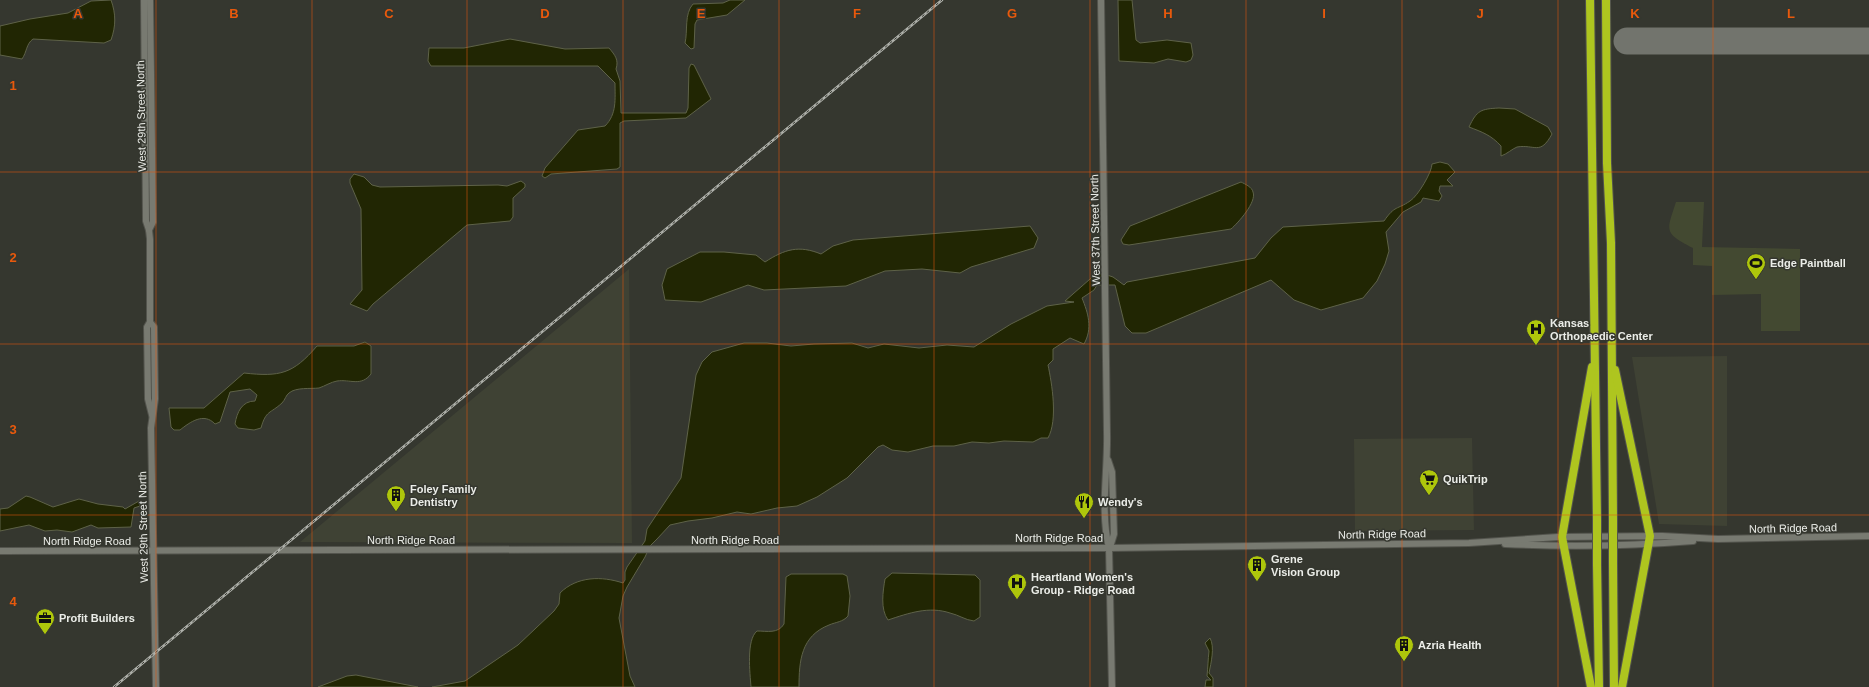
<svg xmlns="http://www.w3.org/2000/svg" width="1869" height="687" font-family="Helvetica,sans-serif">
  <rect width="100%" height="100%" fill="#35372f"/>
  <g fill="#3f4234">
    <polygon points="629,269 632,543 300,542"/>
    <polygon points="1727,356 1727,526 1659,524 1632,357"/>
    <polygon points="1472,438 1474,530 1355,531 1354,439"/>
  </g>
  <path fill="#434931" d="M 1676,202 L 1704,202 L 1702,247 L 1800,249 L 1800,331 L 1761,331 L 1761,294 L 1712,295 L 1712,266 L 1693,265 L 1693,248 C 1664,233 1666,232 1676,202 Z"/>
  <g fill="#212603" stroke="#5e6248">
    <path d="M 111,0 C 116,14 116,26 111,40 L 104,43 L 33,39 C 26,44 27,52 22,59 L 0,55 L 0,26 L 30,19 L 68,13 L 91,1 Z"/>
    <path d="M 730,0 L 745,0 L 727,15 L 697,20 L 695,24 L 694,48 L 691,49 L 685,43 C 688,31 684,14 693,4 L 723,3 Z"/>
    <polygon points="1118,0 1132,0 1136,40 1140,43 1167,40 1191,43 1193,55 1191,60 1186,62 1168,59 1154,63 1119,61"/>
    <path d="M 510,39 L 565,49 L 609,48 C 615,55 619,60 616,69 L 620,81 L 621,113 L 686,113 L 688,108 L 689,68 L 691,64 L 694,65 L 711,99 L 686,118 L 624,121 L 620,123 L 620,167 L 617,169 L 551,174 L 545,178 L 542,176 L 545,168 L 578,130 L 605,126 C 617,114 615,99 615,83 L 598,66 L 431,66 L 428,61 L 429,48 L 464,48 Z"/>
    <path d="M 1499,108 L 1515,109 L 1548,127 L 1552,134 C 1540,156 1535,144 1517,147 C 1512,149 1507,154 1501,156 L 1501,146 C 1491,135 1482,132 1469,127 C 1477,110 1481,109 1499,108 Z"/>
    <path d="M 1440,162 L 1448,164 L 1455,172 L 1447,180 L 1453,186 L 1440,186 L 1439,191 L 1442,196 L 1439,201 L 1423,198 L 1421,202 L 1403,212 L 1386,232 L 1389,251 L 1385,264 L 1377,281 L 1363,298 L 1321,310 L 1294,300 L 1271,280 L 1146,333 L 1132,333 L 1125,326 L 1115,285 L 1097,285 L 1094,290 L 1082,298 C 1088,313 1093,328 1084,344 L 1070,338 L 1053,349 L 1053,360 L 1048,365 C 1052,384 1058,420 1048,438 L 1041,438 L 1033,442 L 1004,441 L 989,443 L 972,442 L 954,446 L 933,446 L 908,452 L 892,450 L 883,445 L 878,447 L 847,478 L 817,497 L 797,506 L 777,508 L 751,514 L 737,512 L 712,518 L 688,521 L 670,525 L 657,539 L 650,546 L 645,557 L 627,587 L 623,596 L 619,618 L 630,676 L 635,687 L 432,687 L 465,681 L 518,645 L 554,611 L 559,604 L 560,593 C 577,576 602,576 623,583 L 625,580 L 625,572 L 627,567 L 645,541 L 647,529 L 681,478 L 696,375 L 702,362 L 712,352 L 744,343 L 767,343 L 791,346 L 814,344 L 852,343 L 868,348 L 884,344 L 919,348 L 947,345 L 974,347 L 1011,324 L 1047,306 L 1074,302 L 1065,301 L 1098,272 L 1113,277 L 1124,285 L 1127,282 L 1255,258 L 1271,238 L 1283,227 L 1384,221 C 1395,205 1397,210 1410,201 C 1418,196 1432,172 1432,164 Z"/>
    <polygon points="354,174 364,177 372,185 380,187 498,185 507,186 521,181 525,184 525,187 513,198 513,217 510,221 467,225 373,304 367,311 350,304 362,290 361,209 350,183 350,179"/>
    <path d="M 1241,182 C 1245,184 1252,187 1253,192 C 1257,202 1238,223 1231,229 L 1129,245 L 1123,244 L 1121,240 L 1130,226 Z"/>
    <path d="M 1030,226 L 1038,238 L 1034,248 L 971,267 L 960,273 L 922,269 L 885,271 L 846,286 L 764,290 L 748,285 L 701,302 L 665,300 L 662,285 L 667,269 L 700,252 L 724,252 L 756,255 L 765,262 C 785,249 799,245 821,254 L 833,246 L 853,240 Z"/>
    <path d="M 365,342 L 371,346 L 371,374 C 361,387 350,379 337,381 C 331,382 325,386 319,388 C 311,389 296,387 289,393 C 286,395 285,400 282,403 C 270,414 266,410 261,428 L 254,430 L 238,428 L 235,424 C 237,412 242,401 255,401 L 257,395 L 250,389 L 230,392 L 220,422 L 215,424 C 204,412 190,422 180,430 L 174,430 L 171,427 L 169,408 L 204,408 L 244,373 C 280,377 293,374 317,346 L 354,346 Z"/>
    <polygon points="26,496 30,497 53,507 79,499 98,504 123,507 125,509 139,501 140,506 134,508 131,527 98,528 91,525 72,532 57,530 45,531 29,525 0,531 0,509 8,508"/>
    <path d="M 892,573 L 975,575 L 980,580 L 980,617 L 974,621 C 965,620 959,615 950,613 C 929,606 909,613 888,620 C 880,609 883,591 885,579 Z"/>
    <path d="M 791,574 L 843,574 L 847,576 L 850,596 L 848,616 C 843,622 836,622 829,625 C 801,636 799,661 799,687 L 751,687 C 750,673 746,640 757,631 C 767,631 778,634 784,624 L 786,577 Z"/>
    <path d="M 1210,638 C 1215,647 1211,663 1209,673 L 1213,678 L 1213,687 L 1205,687 L 1206,680 L 1211,680 L 1207,676 C 1208,666 1208,660 1209,651 L 1205,643 Z"/>
    <polygon points="356,675 418,687 318,687 347,676"/>
  </g>
  <g fill="none" stroke-linecap="round" stroke-linejoin="round">
    <polyline stroke="#72746d" stroke-width="27" points="1627,41 1869,41"/>
    <defs>
      <g id="secondary">
        <polyline points="144,0 146,221 149,230 150,239 150,322 147,327 148,399 152,415"/>
        <path d="M 1101,0 L 1107,433 C 1108,471 1100,511 1109,548 L 1112,687"/>
        <polyline points="149,230 153,222 150,0"/>
        <polyline points="150,322 154,327 155,399 151,428 156,687"/>
        <polyline points="1108,460 1112,472 1114,534 1110,547"/>
        <path d="M 1505,544 C 1568,547 1631,546 1693,541"/>
        <polyline points="0,551 1109,548 1469,543 1558,537 1662,536 1718,539 1869,536"/>
      </g>
      <g id="highway">
        <path d="M 1590,0 C 1591,173 1596,346 1597,520"/>
        <polyline points="1606,0 1607,163 1611,243 1613,520"/>
        <polyline points="1615,370 1650,536 1622,687"/>
        <polyline points="1613,562 1614,687"/>
        <polyline points="1597,564 1599,687"/>
        <polyline points="1591,687 1562,537 1592,367"/>
      </g>
    </defs>
    <use href="#secondary" stroke="#53544d" stroke-width="8"/>
    <use href="#highway" stroke="#53544d" stroke-width="10"/>
    <use href="#secondary" stroke="#787a71" stroke-width="6"/>
    <use href="#highway" stroke="#aec51f" stroke-width="8"/>
    <defs>
      <polyline id="rail" points="114,687 942,0"/>
    </defs>
    <use href="#rail" stroke="#afb1ab" stroke-width="2.5"/>
    <use href="#rail" stroke="#35372f" stroke-width="1" stroke-dasharray="3" stroke-linecap="butt"/>
    <defs>
      <g id="highway-bridge">
        <polyline points="1597,520 1597,564"/>
        <polyline points="1613,520 1613,562"/>
      </g>
    </defs>
    <use href="#highway-bridge" stroke="#53544d" stroke-width="10" stroke-linecap="butt"/>
    <use href="#highway-bridge" stroke="#aec51f" stroke-width="8"/>
  </g>
  <path fill="none" stroke="#e8590c" stroke-width="1" stroke-opacity="0.55" d="M 156,0 L 156,687M 312,0 L 312,687M 467,0 L 467,687M 623,0 L 623,687M 779,0 L 779,687M 934,0 L 934,687M 1090,0 L 1090,687M 1246,0 L 1246,687M 1402,0 L 1402,687M 1558,0 L 1558,687M 1713,0 L 1713,687M 0,172 L 1869,172M 0,344 L 1869,344M 0,515 L 1869,515"/>
  <defs>
    <symbol id="stadium-pin" viewBox="-11 -11 22 30"><path d="M0 17L-7.5 6A9.5 9.5 0 1 1 7.5 6Z" fill="#aec60b" stroke="#35372f"/><path d="M0-5a6.5 5 0 1 0 0 10a6.5 5 0 1 0 0-10ZM-3.5-1.8h7v3.6h-7Z" fill="#111"/></symbol>
    <symbol id="hospital-pin" viewBox="-11 -11 22 30"><path d="M0 17L-7.5 6A9.5 9.5 0 1 1 7.5 6Z" fill="#aec60b" stroke="#35372f"/><path d="M-5-5h3v3.5h4V-5h3V5h-3V1.5h-4V5h-3Z" fill="#111"/></symbol>
    <symbol id="supermarket-pin" viewBox="-11 -11 22 30"><path d="M0 17L-7.5 6A9.5 9.5 0 1 1 7.5 6Z" fill="#aec60b" stroke="#35372f"/><path d="M-6-5.5h2.5l.6 2H6L4.5 2H-2.5L-4.4-4H-6ZM-1.5 3.2a1.3 1.3 0 1 0 .1 0ZM3 3.2a1.3 1.3 0 1 0 .1 0Z" fill="#111"/></symbol>
    <symbol id="building-pin" viewBox="-11 -11 22 30"><path d="M0 17L-7.5 6A9.5 9.5 0 1 1 7.5 6Z" fill="#aec60b" stroke="#35372f"/><path d="M-4-6H4V6H1V3H-1V6H-4ZM-2.5-4.3h1.7v1.8h-1.7ZM.8-4.3h1.7v1.8H.8ZM-2.5-1h1.7V.8h-1.7ZM.8-1h1.7V.8H.8Z" fill="#111"/></symbol>
    <symbol id="restaurant-pin" viewBox="-11 -11 22 30"><path d="M0 17L-7.5 6A9.5 9.5 0 1 1 7.5 6Z" fill="#aec60b" stroke="#35372f"/><path d="M-5-6h1v4h1v-4h1v4h1v-4h1v5L-1.5 .5V6h-2V.5L-5-1ZM5-6V6H3V1.5H1.5Q1.5-4 5-6Z" fill="#111"/></symbol>
    <symbol id="office-pin" viewBox="-11 -11 22 30"><path d="M0 17L-7.5 6A9.5 9.5 0 1 1 7.5 6Z" fill="#aec60b" stroke="#35372f"/><path d="M-6-3h4V-5.5h4V-3h4V5H-6ZM-1-4.5V-3h2v-1.5ZM-6 0V1H6V0Z" fill="#111"/></symbol>
  </defs>
  <g fill-rule="evenodd">
    <use href="#stadium-pin" x="1745" y="252" width="22" height="30"/>
    <use href="#hospital-pin" x="1525" y="318" width="22" height="30"/>
    <use href="#supermarket-pin" x="1418" y="468" width="22" height="30"/>
    <use href="#building-pin" x="385" y="484" width="22" height="30"/>
    <use href="#restaurant-pin" x="1073" y="491" width="22" height="30"/>
    <use href="#building-pin" x="1246" y="554" width="22" height="30"/>
    <use href="#hospital-pin" x="1006" y="572" width="22" height="30"/>
    <use href="#office-pin" x="34" y="607" width="22" height="30"/>
    <use href="#building-pin" x="1393" y="634" width="22" height="30"/>
  </g>
  <g text-anchor="middle" stroke-width="3" stroke-linejoin="round" paint-order="stroke">
    <g font-size="11" fill="#ebede8" stroke="#35372f">
      <text transform="translate(141 116) rotate(-91)" y="4">West 29th Street North</text>
      <text transform="translate(1095 230) rotate(-91)" y="4">West 37th Street North</text>
      <text transform="translate(143 527) rotate(-91)" y="4">West 29th Street North</text>
      <text transform="translate(1793 528) rotate(-1)" y="4">North Ridge Road</text>
      <text transform="translate(1382 534) rotate(-1)" y="4">North Ridge Road</text>
      <text x="1059" y="542">North Ridge Road</text>
      <text x="411" y="544">North Ridge Road</text>
      <text x="735" y="544">North Ridge Road</text>
      <text x="87" y="545">North Ridge Road</text>
    </g>
    <g font-size="11" font-weight="bold" fill="#ebede8" stroke="#35372f" text-anchor="start">
      <text x="1770" y="267">Edge Paintball</text>
      <text x="1550" y="327">Kansas<tspan x="1550" dy="13">Orthopaedic Center</tspan></text>
      <text x="1443" y="483">QuikTrip</text>
      <text x="410" y="493">Foley Family<tspan x="410" dy="13">Dentistry</tspan></text>
      <text x="1098" y="506">Wendy's</text>
      <text x="1271" y="563">Grene<tspan x="1271" dy="13">Vision Group</tspan></text>
      <text x="1031" y="581">Heartland Women's<tspan x="1031" dy="13">Group - Ridge Road</tspan></text>
      <text x="59" y="622">Profit Builders</text>
      <text x="1418" y="649">Azria Health</text>
    </g>
  </g>
  <g font-size="13" text-anchor="middle" font-weight="bold" fill="#e8590c" stroke="#35372f" stroke-width="3" stroke-linejoin="round" paint-order="stroke">
    <text x="78" y="18">A</text>
    <text x="234" y="18">B</text>
    <text x="389" y="18">C</text>
    <text x="545" y="18">D</text>
    <text x="701" y="18">E</text>
    <text x="857" y="18">F</text>
    <text x="1012" y="18">G</text>
    <text x="1168" y="18">H</text>
    <text x="1324" y="18">I</text>
    <text x="1480" y="18">J</text>
    <text x="1635" y="18">K</text>
    <text x="1791" y="18">L</text>
    <text x="13" y="90">1</text>
    <text x="13" y="262">2</text>
    <text x="13" y="434">3</text>
    <text x="13" y="606">4</text>
  </g>
</svg>
